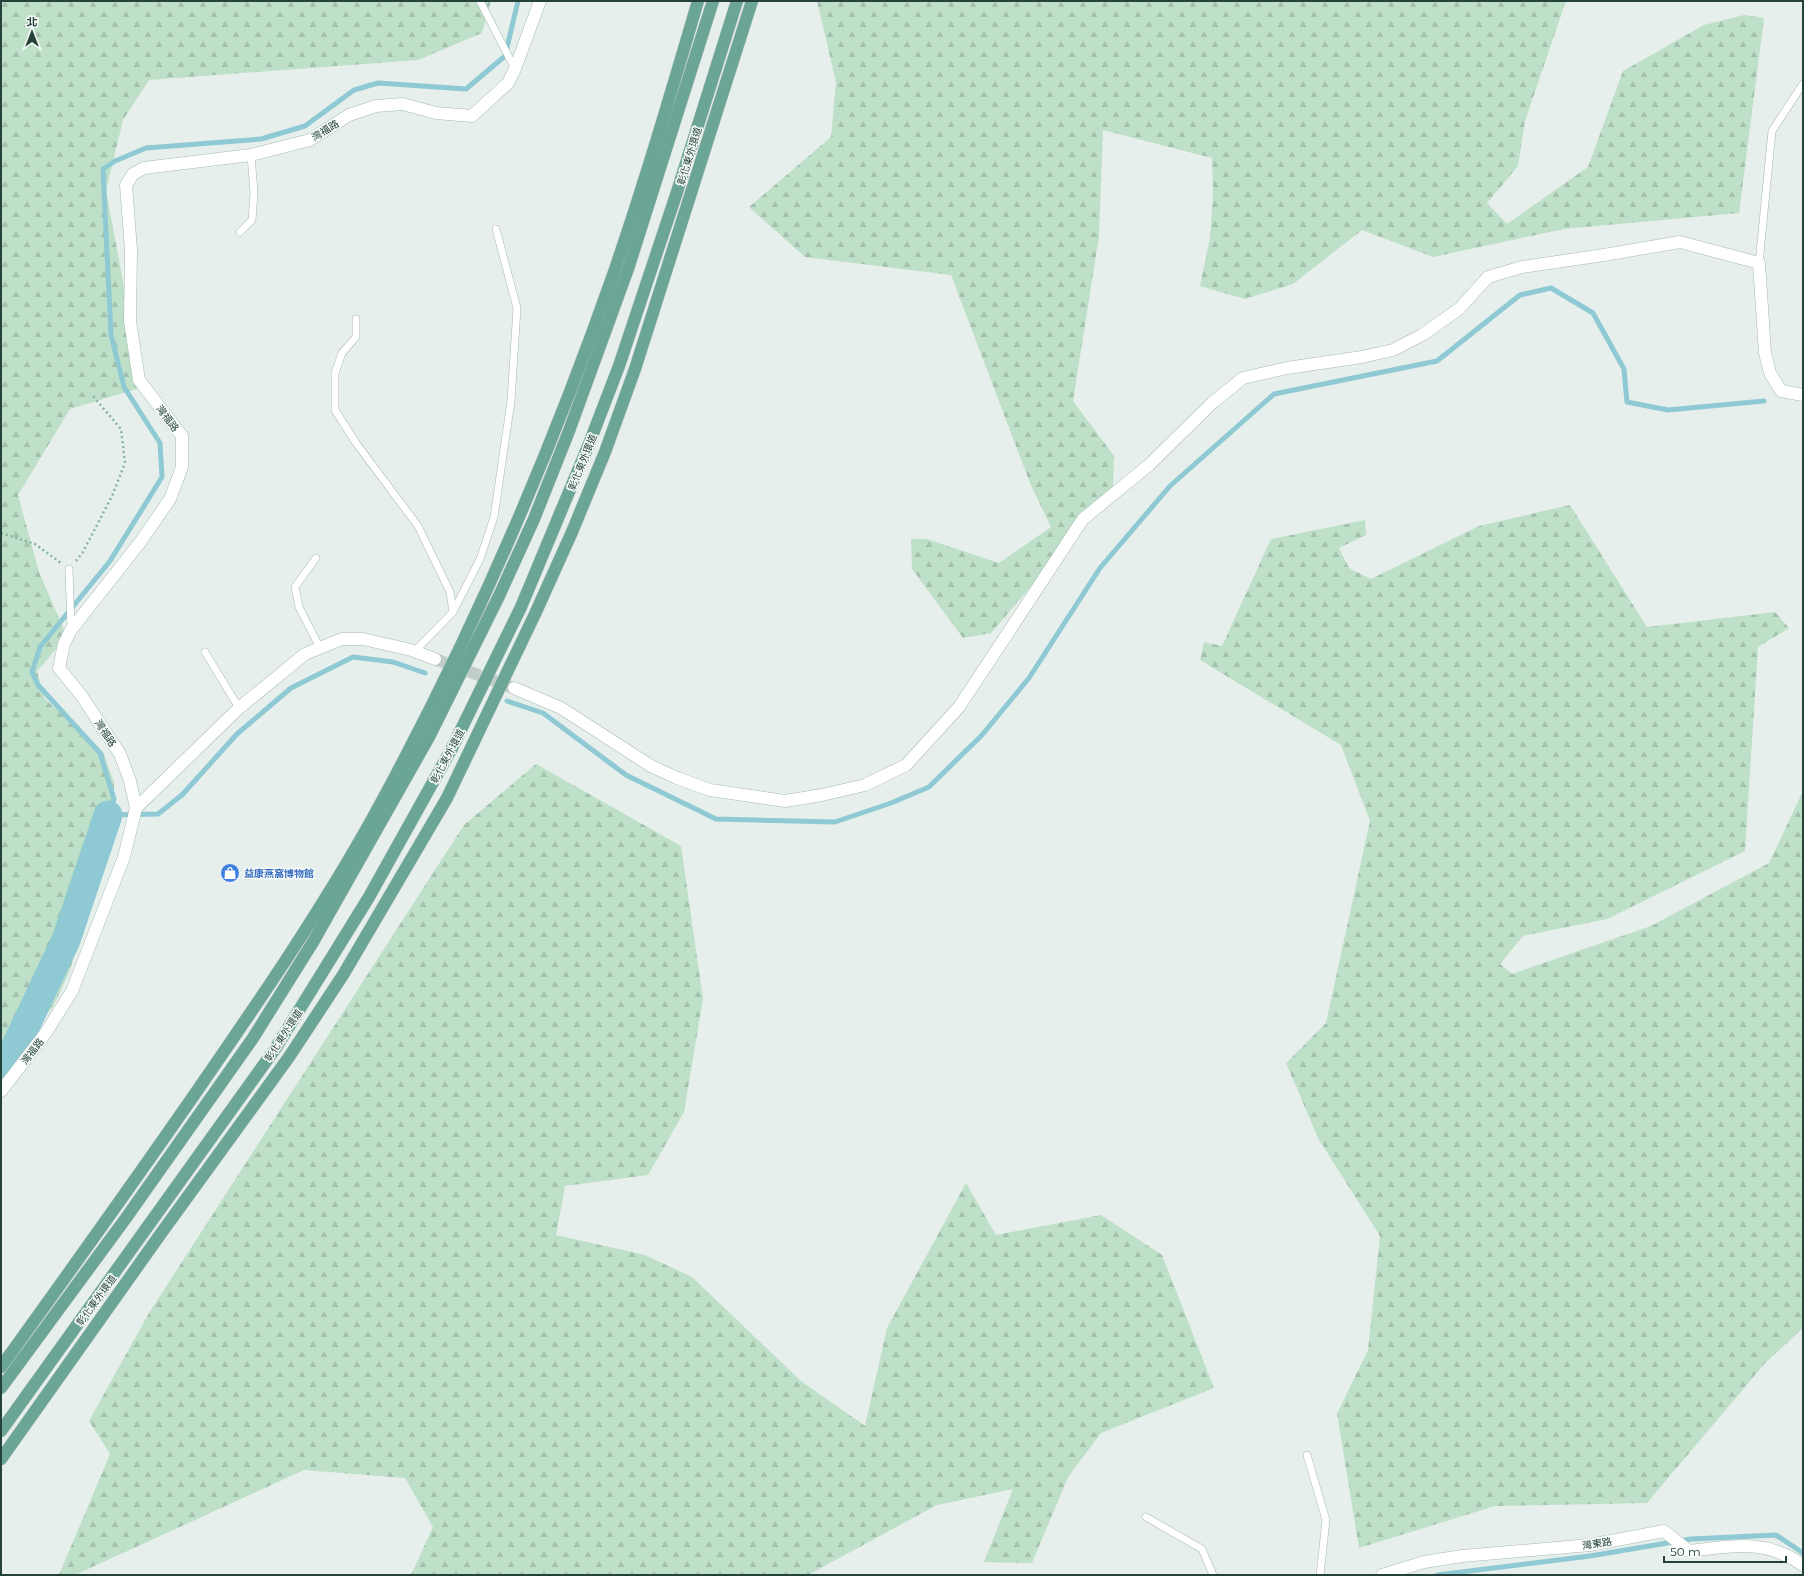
<svg xmlns="http://www.w3.org/2000/svg" width="1804" height="1576" font-family="Montserrat,'Noto Sans TC',sans-serif">
  <defs>
    <pattern id="forest-firs" width="22" height="20" patternUnits="userSpaceOnUse"><rect width="22" height="20" fill="#bfe0c8"/><path d="M5 1l3.5 6h-7zM16 11l3.5 6h-7z" fill="#a4c1ad"/></pattern>
  </defs>
  <rect width="100%" height="100%" fill="#e6efeb"/>
  <g fill="url(#forest-firs)">
    <polygon points="1,1 491,1 482,33 418,60 149,80 123,120 106,191 143,387 70,409 18,495 39,572 67,637 37,671 44,698 103,752 114,782 114,820 70,970 53,1007 1,1060"/>
    <polygon points="817,1 1566,1 1525,121 1518,166 1487,203 1507,224 1588,167 1623,71 1704,25 1744,15 1764,18 1739,213 1564,229 1433,257 1362,230 1293,284 1245,299 1200,286 1210,238 1213,194 1212,158 1103,130 1099,236 1073,401 1114,456 1113,487 1079,530 991,633 963,638 912,569 911,539 927,539 999,563 1051,527 1030,483 951,275 805,257 749,207 831,137 836,82"/>
    <polygon points="1570,505 1647,627 1775,612 1789,628 1758,647 1745,851 1607,919 1523,936 1500,964 1512,974 1651,926 1769,863 1803,791 1803,1328 1766,1362 1647,1503 1495,1506 1359,1548 1337,1414 1368,1350 1380,1236 1318,1138 1286,1063 1326,1023 1370,821 1341,745 1200,660 1204,642 1222,646 1271,539 1365,520 1366,535 1339,548 1349,568 1371,579 1479,526"/>
    <polygon points="536,764 681,846 703,999 684,1112 648,1175 565,1186 556,1235 645,1255 692,1277 801,1381 865,1426 887,1328 966,1183 996,1235 1101,1215 1162,1255 1214,1388 1101,1433 1068,1477 1032,1563 984,1562 1013,1489 937,1505 808,1575 411,1575 433,1527 405,1478 304,1470 75,1575 59,1575 110,1454 89,1421 149,1313 464,825"/>
  </g>
  <g fill="none" stroke-linecap="round" stroke-linejoin="round">
    <g stroke="#8ec9d4" stroke-width="5">
      <polyline points="425,673 393,662 353,657 291,688 237,734 182,795 158,814 108,815 114,799 100,753 38,685 32,672 40,647 110,561 162,477 160,443 124,387 111,335 103,169 115,161 146,148 261,139 305,126 354,90 378,83 466,89 505,56 518,1"/>
      <polyline points="507,701 543,713 626,775 716,819 835,822 891,803 929,787 982,735 1029,678 1100,568 1170,486 1274,394 1437,361 1520,295 1551,288 1593,313 1624,369 1627,402 1668,410 1764,401"/>
      <polyline points="1437,1575 1590,1556 1691,1539 1776,1535 1803,1553"/>
    </g>
    <polyline stroke="#8ec9d4" stroke-width="29" points="1,1064 16,1046 66,940 108,815"/>
    <polyline stroke="#bfccc8" stroke-width="12" stroke-dasharray="12 6" stroke-linecap="butt" points="435,659 511,687"/>
    <defs>
      <g id="lane">
        <polyline points="480,1 515,69"/>
        <polyline points="240,232 252,220 254,193 251,155"/>
        <polyline points="1759,263 1772,131 1803,84"/>
        <polyline points="356,319 356,337 342,353 335,373 335,410 356,443 418,526 450,592 453,612 415,651"/>
        <polyline points="316,558 295,587 299,607 320,648"/>
        <polyline points="69,569 71,630"/>
        <polyline points="453,612 480,559 494,517 511,401 517,308 496,229"/>
        <polyline points="205,652 239,708"/>
        <polyline points="1307,1455 1326,1520 1320,1575"/>
        <polyline points="1146,1517 1202,1549 1213,1575"/>
      </g>
      <g id="street">
        <polyline points="514,688 561,708 651,766 677,778 710,790 785,801 822,795 865,785 906,765 959,707 1083,519 1149,465 1212,403 1243,378 1287,368 1362,357 1393,350 1422,335 1459,309 1488,277 1522,267 1604,255 1680,242 1759,263 1765,353 1770,373 1781,391 1803,395"/>
        <polyline points="136,808 239,708 305,654 342,639 363,639 411,650 435,659"/>
        <path d="M 1382,1575 L 1424,1562 L 1462,1556 L 1590,1545 L 1664,1531 L 1689,1551 C 1734,1546 1763,1538 1803,1565"/>
      </g>
      <polyline id="secondary" points="1,1091 45,1034 72,991 124,857 136,808 130,781 120,754 81,695 59,668 64,644 71,630 141,541 170,499 182,467 182,436 139,380 130,321 131,250 126,185 133,174 144,168 251,155 310,140 349,115 376,106 403,104 436,113 472,116 508,83 515,69 540,1"/>
      <g id="primary">
        <path d="M 1,1367 C 68,1274 134,1182 199,1088 C 259,1001 319,914 371,821 C 467,647 547,463 613,275 C 644,185 671,93 698,1"/>
        <polyline points="1,1388 126,1218 253,1038 313,942 429,737 499,596 534,519 569,431 628,269 713,1"/>
        <polyline points="1,1431 275,1049 369,897 452,748 521,607 589,444 619,366 677,192 737,1"/>
        <polyline points="1,1459 162,1232 289,1057 343,975 447,798 535,614 572,532 605,452 635,369 752,1"/>
      </g>
    </defs>
    <use href="#lane" stroke="#a8b8b2" stroke-width="8"/>
    <use href="#street" stroke="#a8b8b2" stroke-width="13"/>
    <use href="#secondary" stroke="#a4bbb3" stroke-width="13"/>
    <use href="#primary" stroke="#c2cac8" stroke-width="13"/>
    <g stroke="#86b3a5" stroke-width="2.5" stroke-dasharray="2 3" stroke-linecap="butt">
      <polyline points="1,533 35,544 61,563"/>
      <polyline points="76,561 83,552 112,496 125,463 121,429 92,395"/>
    </g>
    <use href="#lane" stroke="#fff" stroke-width="7"/>
    <use href="#street" stroke="#fff" stroke-width="12"/>
    <use href="#secondary" stroke="#fff" stroke-width="12"/>
    <use href="#primary" stroke="#6aa596" stroke-width="12"/>
  </g>
  <defs>
    <symbol id="shop-disc" viewBox="-11 -11 22 22"><circle r="9.5" fill="#3f7fe0" stroke="#f7fbf9"/><path d="M-5-2.5h2.3a2.7 3.5 0 0 1 5.4 0H5L5.5 6h-11ZM-1.5-2.5h3a1.5 2.3 0 0 0-3 0Z" fill="#fff"/></symbol>
  </defs>
  <g fill-rule="evenodd">
    <use href="#shop-disc" x="219" y="862" width="22" height="22"/>
  </g>
  <g text-anchor="middle" stroke-width="3" stroke-linejoin="round" paint-order="stroke">
    <g font-size="10" fill="#24423a" stroke="#f7fbf9">
      <text transform="translate(325 130) rotate(-31)" y="4">灣福路</text>
      <text transform="translate(689 156) rotate(-73)" y="4">彰化東外環道</text>
      <text transform="translate(168 418) rotate(53)" y="4">灣福路</text>
      <text transform="translate(582 462) rotate(-68)" y="4">彰化東外環道</text>
      <text transform="translate(106 733) rotate(57)" y="4">灣福路</text>
      <text transform="translate(447 756) rotate(-62)" y="4">彰化東外環道</text>
      <text transform="translate(283 1035) rotate(-57)" y="4">彰化東外環道</text>
      <text transform="translate(32 1051) rotate(-52)" y="4">灣福路</text>
      <text transform="translate(96 1300) rotate(-54)" y="4">彰化東外環道</text>
      <text transform="translate(1597 1543) rotate(-9)" y="4">灣東路</text>
    </g>
    <g font-size="10" font-weight="bold" fill="#366cbe" stroke="#f7fbf9" text-anchor="start">
      <text x="244" y="877">益康燕窩博物館</text>
    </g>
  </g>
  <rect width="1804" height="1576" fill="none" stroke="#24423a" stroke-width="4"/>
  <g transform="translate(32 32)" stroke="#f7fbf9" stroke-width="3" paint-order="stroke">
  <path d="M0-3L7 15L0 10L-7 15Z" fill="#24423a"/>
  <text y="-6" font-size="11" font-weight="bold" text-anchor="middle" fill="#24423a">北</text>
  </g>
  <path d="M1664 1556v6h122v-6" fill="none" stroke="#24423a" stroke-width="2"/>
  <text x="1670" y="1556" font-size="12" fill="#24423a" stroke="#f7fbf9" stroke-width="3" paint-order="stroke">50 m</text>
</svg>
